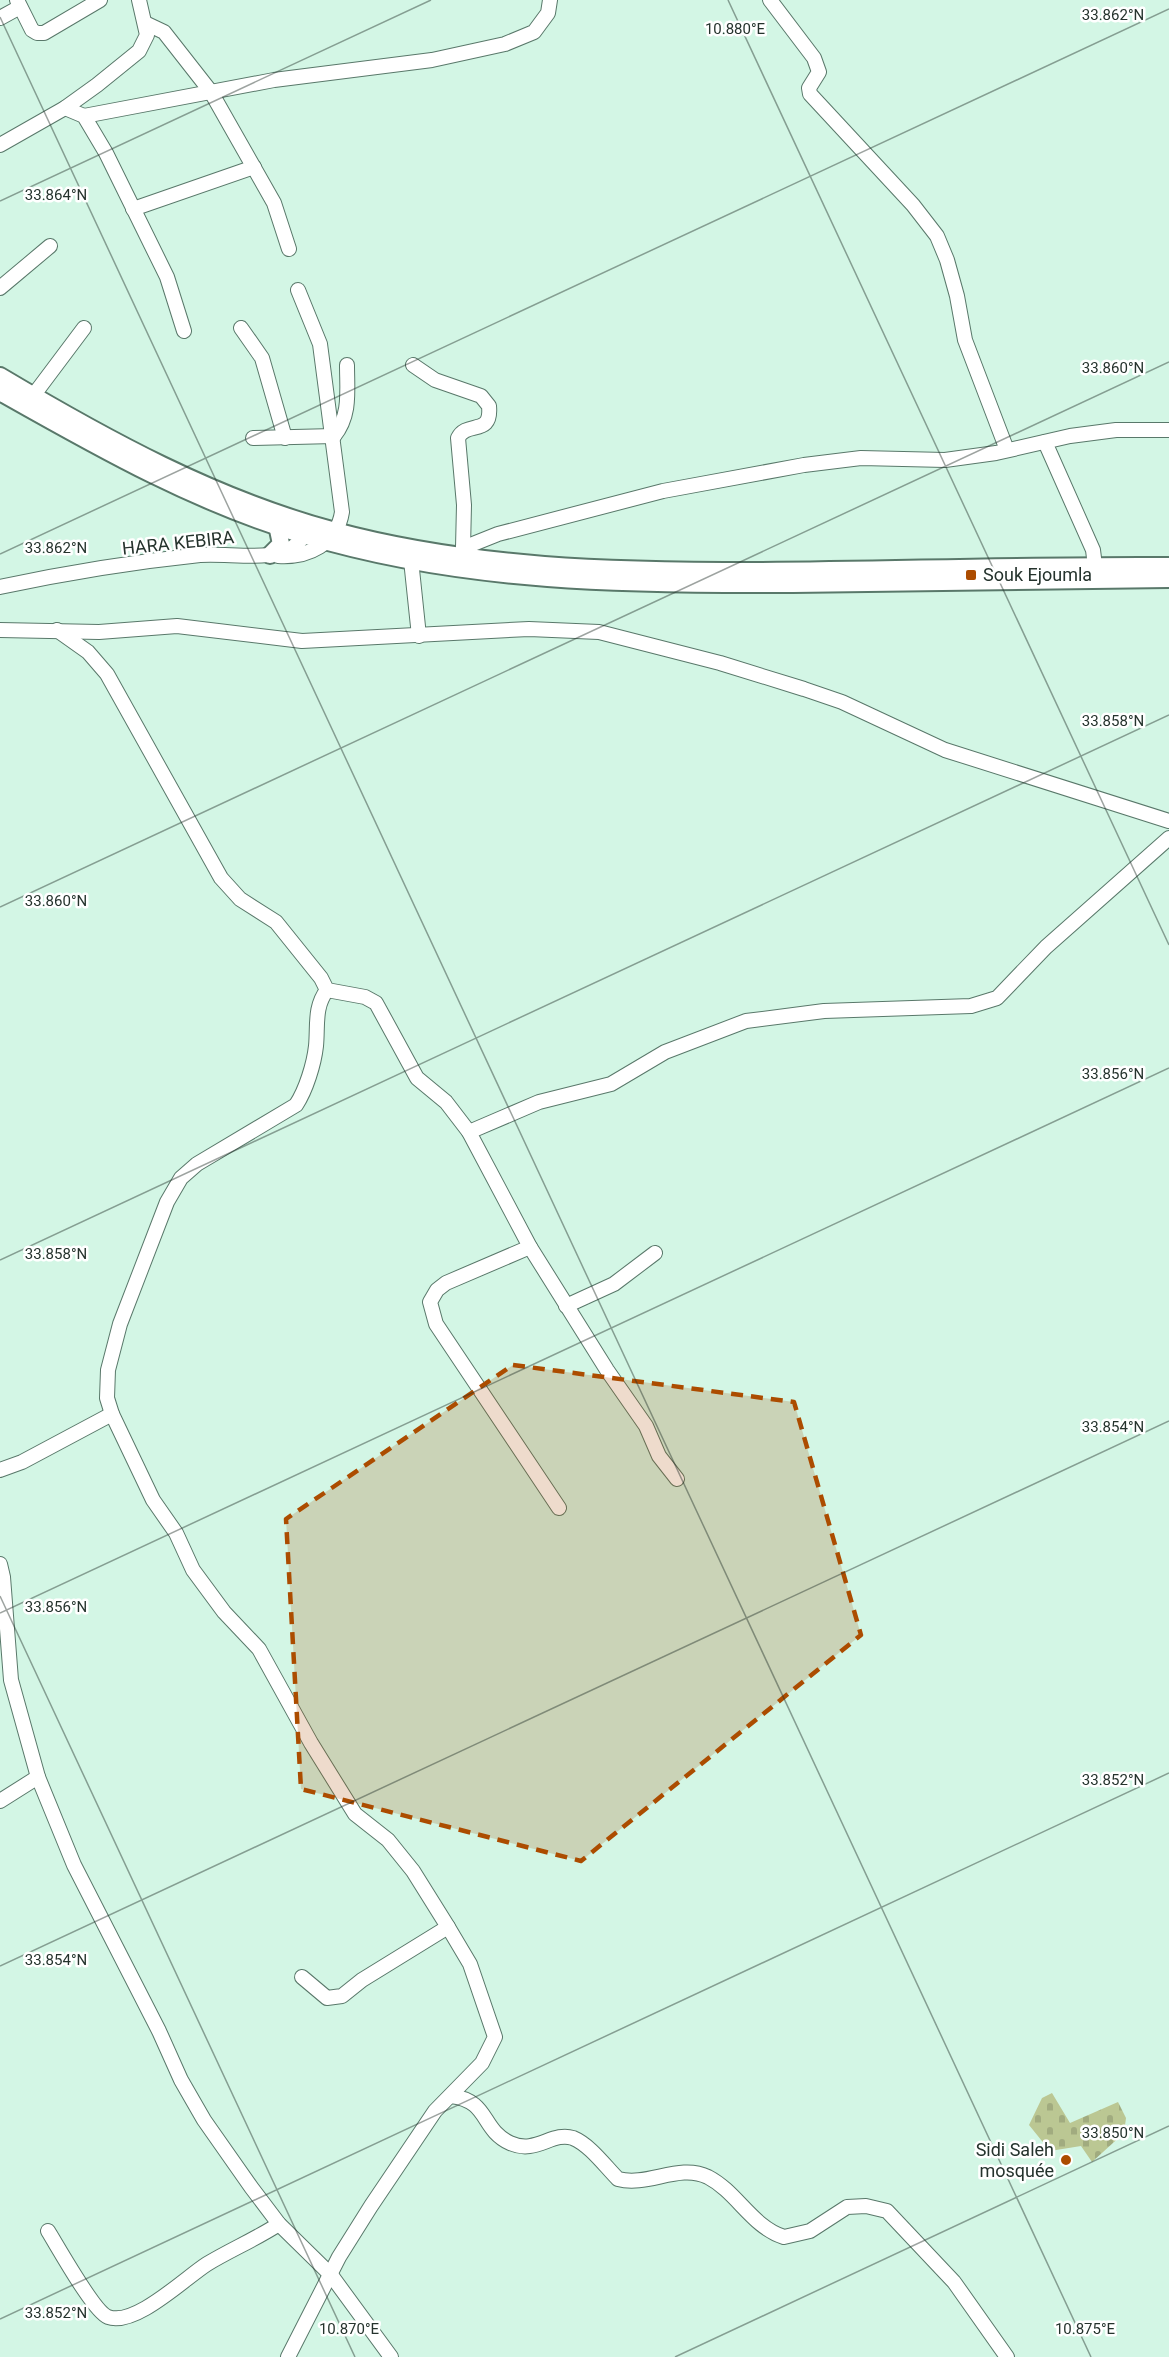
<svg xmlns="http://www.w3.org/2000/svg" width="1169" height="2357" font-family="Roboto,sans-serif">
  <defs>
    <pattern id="cemetery-stones" width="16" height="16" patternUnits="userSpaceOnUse" patternTransform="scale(1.5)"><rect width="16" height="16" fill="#bbc793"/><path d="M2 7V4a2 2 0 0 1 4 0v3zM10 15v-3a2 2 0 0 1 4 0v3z" fill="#a1ab7f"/></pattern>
  </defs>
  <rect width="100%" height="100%" fill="#d3f6e5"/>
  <polygon fill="url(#cemetery-stones)" points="1052,2093 1070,2123 1118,2102 1126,2118 1124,2133 1092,2162 1081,2146 1050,2151 1029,2125 1042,2098"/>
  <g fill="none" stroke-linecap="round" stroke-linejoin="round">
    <defs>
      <g id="minor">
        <polyline points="17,0 32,30 37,33 44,33 100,0"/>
        <polyline points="770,0 814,58 819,72 809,88 810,94 913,205 937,236 947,260 957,296 965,340 1007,450"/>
        <polyline points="0,18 20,7"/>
        <polyline points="145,23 164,32 211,92 274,203 289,249"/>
        <polyline points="65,108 84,116 106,153 167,277 184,331"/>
        <polyline points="84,116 274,80 432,60 505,44 534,32 548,13 550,0"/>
        <polyline points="0,145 65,108 97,85 139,51 147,35 139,0"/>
        <polyline points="133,209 254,167"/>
        <polyline points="0,288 50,246"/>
        <polyline points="241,328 262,358 285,438"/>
        <path d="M 413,365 L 435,380 L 481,396 L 489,406 C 492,437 467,420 458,438 L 464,505 L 463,548"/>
        <polyline points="33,396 84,328"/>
        <path d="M 334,436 C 351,415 347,391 347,365"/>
        <polyline points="253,438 334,436"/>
        <polyline points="1045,442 1093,550 1096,574"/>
        <path d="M 278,556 C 308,558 337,544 342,512 L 320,344 L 298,290"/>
        <polyline points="411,560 419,636"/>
        <polyline points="463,566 463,548 498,534 663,491 804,465 861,458 945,460 996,453 1070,436 1116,430 1169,430"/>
        <path d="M 0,587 C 65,573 133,562 200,555 C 224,553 267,560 286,551 C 296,547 304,538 307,528"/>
        <polyline points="0,630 99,632 177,626 302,641 529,629 599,632 720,663 804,689 842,702 945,750 1169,821"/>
        <polyline points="57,630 88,652 107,674 221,878 240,899 276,922 321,978 327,990 365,997 376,1003 417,1078 446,1102 469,1132 530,1247 607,1370 646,1426 659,1456 677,1479"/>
        <polyline points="469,1132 539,1102 611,1084 665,1052 746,1021 824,1011 971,1006 997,998 1046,947 1169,838"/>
        <polyline points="530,1247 446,1283 437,1290 430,1302 436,1324 559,1508"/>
        <polyline points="566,1306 614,1284 655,1253"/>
        <polyline points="0,1470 22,1462 112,1414"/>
        <polyline points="0,1564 3,1577 11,1680 38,1777 74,1865 159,2031 181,2080 204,2120 251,2187 279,2224 331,2275 391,2357"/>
        <polyline points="0,1801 38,1777"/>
        <polyline points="302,1977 327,1998 342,1996 362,1980 448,1927"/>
        <path d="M 451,2096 C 490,2101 480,2129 510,2143 C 536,2155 552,2131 573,2138 C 590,2145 605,2166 618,2179 C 648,2187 679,2163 708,2177 C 737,2192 752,2227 784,2237 L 810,2231 L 847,2207 L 866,2206 L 887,2211 L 954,2282 L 1007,2357"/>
        <path d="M 48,2231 C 58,2247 94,2312 108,2317 C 135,2327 185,2278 207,2264 C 230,2250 256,2239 279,2224"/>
        <path d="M 288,2357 L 339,2257 L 371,2206 L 435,2111 L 482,2063 L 495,2037 L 470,1964 L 448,1927 L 413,1871 L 388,1840 L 355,1814 L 311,1743 L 259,1649 L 224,1612 L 193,1570 L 176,1533 L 153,1500 L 112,1414 L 107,1398 L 108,1370 L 120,1324 L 167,1202 L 181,1178 L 197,1164 L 296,1105 C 306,1090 314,1064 316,1046 C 318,1026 314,1007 327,990"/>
      </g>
      <g id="major">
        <path d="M 0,376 C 106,439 215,499 335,531 C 473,568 615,571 756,571 C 894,570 1031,565 1169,566"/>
        <path d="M 0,392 C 99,448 197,504 307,536 C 464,583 630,585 793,584 C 919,583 1044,580 1169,579"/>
        <polyline points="270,555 281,544 277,525"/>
      </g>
    </defs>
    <use href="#minor" stroke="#59786a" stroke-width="16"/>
    <use href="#major" stroke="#59786a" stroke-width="20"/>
    <use href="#minor" stroke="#fff" stroke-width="14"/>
    <use href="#major" stroke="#fff" stroke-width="16"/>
  </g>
  <path fill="#ac4c00" fill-opacity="0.2" stroke="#ac4c00" stroke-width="4.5" stroke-dasharray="12 8" stroke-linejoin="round" d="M 513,1365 L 794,1402 L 861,1635 L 581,1861 L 301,1789 L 286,1519 Z"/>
  <path fill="none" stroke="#25332d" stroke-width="1.5" stroke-opacity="0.45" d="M 728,0 L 1169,945M 0,17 L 1091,2357M 0,201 L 431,0M 0,554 L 1169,9M 0,907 L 1169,362M 0,1260 L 1169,715M 0,1596 L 355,2357M 0,1613 L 1169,1068M 0,1966 L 1169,1421M 0,2319 L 1169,1773M 675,2357 L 1169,2126"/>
  <g fill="#ac4c00" stroke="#fff" stroke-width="2">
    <rect x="965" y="569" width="12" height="12" rx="3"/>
    <circle cx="1066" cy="2160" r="6"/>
  </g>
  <g text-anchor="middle" stroke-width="5" stroke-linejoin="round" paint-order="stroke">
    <g font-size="18" fill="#25332d" stroke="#fff">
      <text transform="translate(178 543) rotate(-6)" y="6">HARA KEBIRA</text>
    </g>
    <g font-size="18" fill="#25332d" stroke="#fff" text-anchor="start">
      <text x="983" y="581">Souk Ejoumla</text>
      <text x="1054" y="2156" text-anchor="end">Sidi Saleh<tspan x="1054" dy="21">mosquée</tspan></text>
    </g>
  </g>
  <g font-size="15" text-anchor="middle" fill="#25332d" stroke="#fff" stroke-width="5" stroke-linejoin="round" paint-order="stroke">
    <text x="1113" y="20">33.862°N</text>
    <text x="735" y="34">10.880°E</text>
    <text x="56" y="200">33.864°N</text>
    <text x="1113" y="373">33.860°N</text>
    <text x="56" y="553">33.862°N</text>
    <text x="1113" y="726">33.858°N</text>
    <text x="56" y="906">33.860°N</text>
    <text x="1113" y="1079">33.856°N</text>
    <text x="56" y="1259">33.858°N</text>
    <text x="1113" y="1432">33.854°N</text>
    <text x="56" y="1612">33.856°N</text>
    <text x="1113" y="1785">33.852°N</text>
    <text x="56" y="1965">33.854°N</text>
    <text x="1113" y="2138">33.850°N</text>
    <text x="56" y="2318">33.852°N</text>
    <text x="349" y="2334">10.870°E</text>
    <text x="1085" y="2334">10.875°E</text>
  </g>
</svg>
